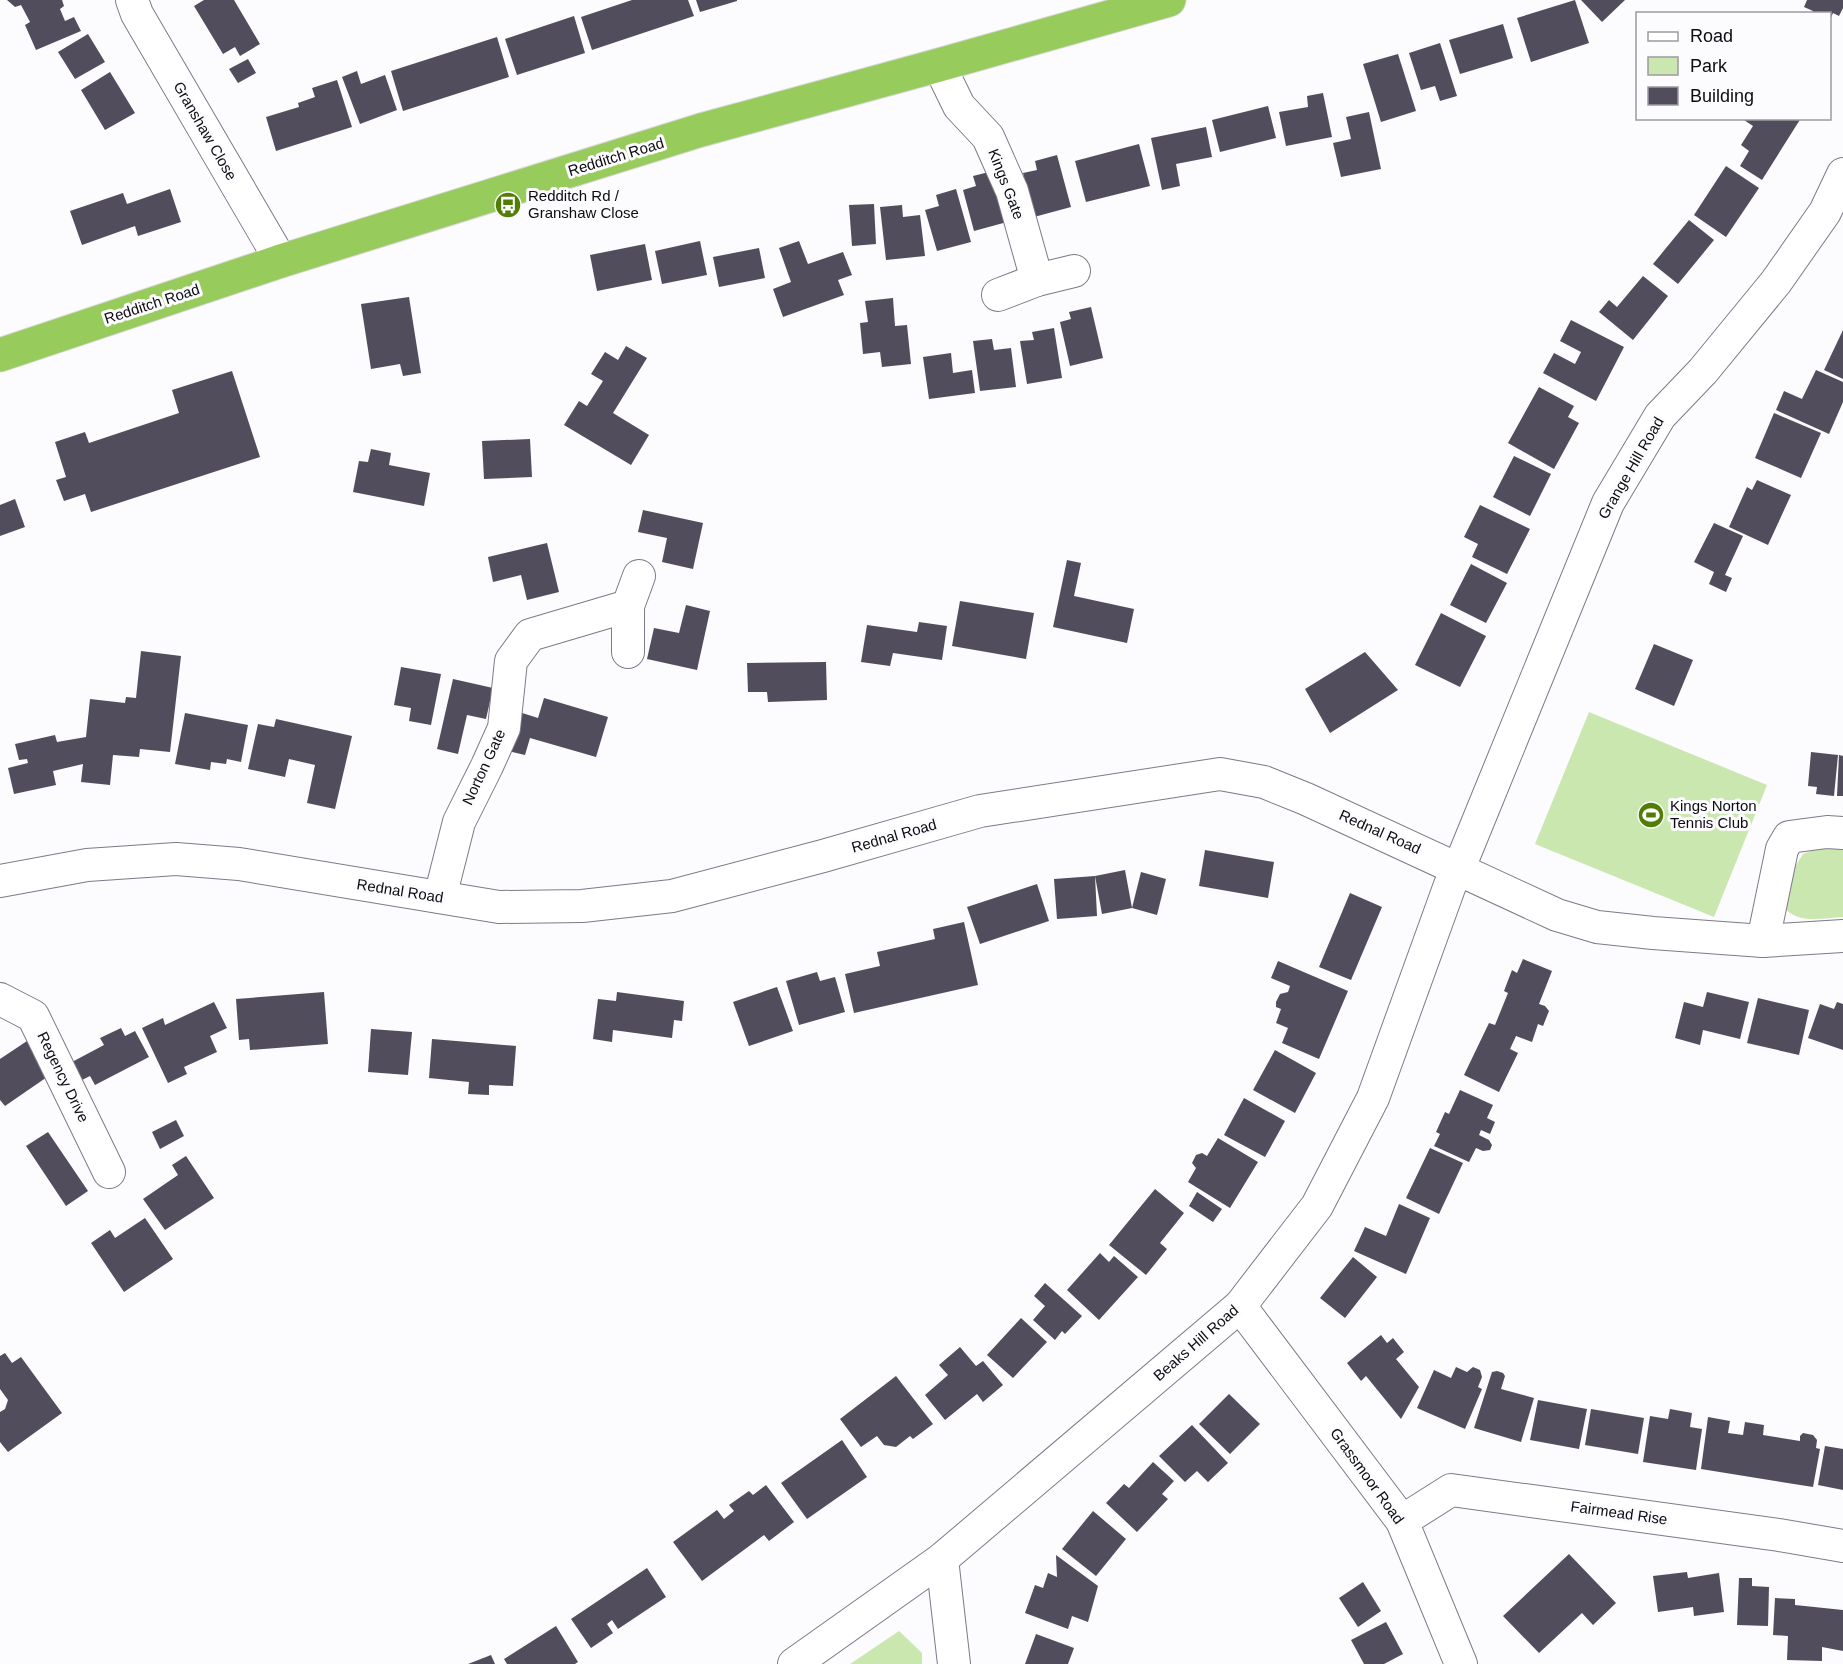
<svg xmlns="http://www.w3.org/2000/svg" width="1843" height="1664" font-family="Helvetica,sans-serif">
  <rect width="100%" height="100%" fill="#fcfbfe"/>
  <g fill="#cae7b0">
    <polygon points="1589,712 1767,785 1714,917 1535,844"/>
    <path d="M 1830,844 L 1843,844 L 1843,917 C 1822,918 1797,925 1783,906 L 1793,870 L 1803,854 Z"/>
    <polygon points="899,1631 922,1653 922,1664 850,1664"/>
  </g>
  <g fill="#514d5c">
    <polygon points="7,0 62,0 64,6 60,9 65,21 74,17 81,31 36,50 25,25 30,22 21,5 15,7"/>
    <polygon points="204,0 234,0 260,44 240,56 235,47 223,54 194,6"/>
    <polygon points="632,0 688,0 694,16 592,50 581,17"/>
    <polygon points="696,0 737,0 737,1 700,12"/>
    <polygon points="1575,0 1589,43 1531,62 1517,18"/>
    <polygon points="1581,0 1625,0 1602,22"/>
    <polygon points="1807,0 1843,0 1843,8 1839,16 1833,13 1830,20 1830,14 1812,14 1813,11 1804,7"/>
    <polygon points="574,16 585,53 517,75 505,39"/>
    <polygon points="1503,24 1513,58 1460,74 1449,40"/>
    <polygon points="88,34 105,62 75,79 58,52"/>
    <polygon points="497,37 509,77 403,111 391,71"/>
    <polygon points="1440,43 1457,96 1440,101 1435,86 1421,90 1409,53"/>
    <polygon points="1398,54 1416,111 1381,122 1363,64"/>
    <polygon points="248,59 256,73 238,83 229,69"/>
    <polygon points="357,71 361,84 385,75 397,110 360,124 342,77"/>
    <polygon points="110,72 135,113 105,130 81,90"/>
    <polygon points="337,80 352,127 276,151 266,117 299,107 298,103 315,97 312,88"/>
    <polygon points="1323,93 1332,137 1286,146 1279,112 1308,107 1307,96"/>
    <polygon points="1268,106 1276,138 1220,152 1212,120"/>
    <polygon points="1369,112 1381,169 1341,177 1333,143 1351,139 1346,117"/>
    <polygon points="1741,118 1801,118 1762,180 1740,166 1749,151 1741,145 1753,126"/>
    <polygon points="1206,127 1212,157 1176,164 1180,186 1162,190 1151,138"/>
    <polygon points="1139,144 1150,186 1086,202 1075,161"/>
    <polygon points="1057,155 1071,207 1034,217 1023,173 1037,170 1035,161"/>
    <polygon points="1726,166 1759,188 1726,237 1694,215"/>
    <polygon points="993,171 1007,222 974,231 963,190 976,186 973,176"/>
    <polygon points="170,189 181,222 138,236 135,226 82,245 70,211 123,193 127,204"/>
    <polygon points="956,189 971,242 937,251 925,210 939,206 936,195"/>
    <polygon points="874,204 876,244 852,246 849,205"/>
    <polygon points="902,205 903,217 920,215 925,256 886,260 880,207"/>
    <polygon points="1689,220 1714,240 1678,284 1653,264"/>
    <polygon points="700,241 707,275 662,284 655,251"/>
    <polygon points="799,241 808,264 843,252 852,275 838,280 844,295 783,317 773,289 791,282 779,248"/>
    <polygon points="645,244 652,280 597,291 590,255"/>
    <polygon points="759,248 765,278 719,287 713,257"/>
    <polygon points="1643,276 1668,296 1633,340 1599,312 1609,300 1617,307"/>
    <polygon points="409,297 421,373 403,376 400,364 371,369 361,304"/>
    <polygon points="893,298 895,326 907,325 911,364 882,367 880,352 863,354 860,323 868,322 865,301"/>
    <polygon points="1091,307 1103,358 1070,366 1060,322 1071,319 1069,312"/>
    <polygon points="1571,320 1624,347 1596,401 1543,373 1554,353 1575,364 1581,352 1560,341"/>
    <polygon points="1054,328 1062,378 1027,384 1020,341 1034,340 1032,332"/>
    <polygon points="1843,330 1843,379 1824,370"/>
    <polygon points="992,339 994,350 1011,348 1016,387 980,391 973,341"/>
    <polygon points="626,346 647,358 613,413 649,435 631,465 564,425 579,401 587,406 603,381 591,374 605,352 618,360"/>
    <polygon points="951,353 953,373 972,370 975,393 929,399 923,357"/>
    <polygon points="1816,370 1843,382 1843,402 1829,434 1776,410 1784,391 1802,399"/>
    <polygon points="232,371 260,457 91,512 85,494 64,501 56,480 66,477 55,442 85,432 89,443 179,413 172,390"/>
    <polygon points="1539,387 1574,406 1568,417 1579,423 1554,469 1508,443"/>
    <polygon points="1774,413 1821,433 1801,478 1755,458"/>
    <polygon points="530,439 532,477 484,479 482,441"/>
    <polygon points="371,449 391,453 389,465 430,473 424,506 353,492 359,461 368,462"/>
    <polygon points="1514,456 1551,474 1530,516 1493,497"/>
    <polygon points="1757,480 1791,495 1768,545 1729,527 1747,487 1752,490"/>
    <polygon points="15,499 25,527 0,536 0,505"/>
    <polygon points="1480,505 1530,529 1507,574 1472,557 1478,544 1464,537"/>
    <polygon points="643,510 703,523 693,569 662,562 667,538 638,532"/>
    <polygon points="1714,523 1743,536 1725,575 1732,578 1726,592 1709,584 1714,572 1694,562"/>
    <polygon points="547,543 559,592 527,600 521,575 493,582 488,557"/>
    <polygon points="1067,560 1081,563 1074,596 1134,609 1127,643 1053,627"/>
    <polygon points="1471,564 1507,583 1486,623 1450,605"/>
    <polygon points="960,601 1034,613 1026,659 952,646"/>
    <polygon points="686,605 710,611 697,670 647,659 654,628 679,633"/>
    <polygon points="1441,613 1486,636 1460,687 1415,665"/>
    <polygon points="919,622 947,626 942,660 893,653 890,666 861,662 867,625 917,632"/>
    <polygon points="1654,644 1693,660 1674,706 1635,689"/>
    <polygon points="141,651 181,656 170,752 140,749 139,757 113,755 110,785 81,782 83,764 53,771 56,785 14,794 8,768 28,763 27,759 19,760 15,744 55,735 57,742 86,737 90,699 125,703 126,697 136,698"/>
    <polygon points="1365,652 1398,690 1330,733 1305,689"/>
    <polygon points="826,662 827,700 768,702 767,692 748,692 747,663"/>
    <polygon points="401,667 441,674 431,725 409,721 411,708 394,705"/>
    <polygon points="453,679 493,688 486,719 467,715 458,754 437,749"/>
    <polygon points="544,698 608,717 596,757 530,738 525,755 508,751 519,712 538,718"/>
    <polygon points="185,713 248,725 241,762 227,759 226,764 211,762 210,770 175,764"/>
    <polygon points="276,719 352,736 335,809 307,803 315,765 289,759 285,777 248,769 258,724 274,727"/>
    <polygon points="1811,752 1838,755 1834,796 1816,794 1817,787 1808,786"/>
    <polygon points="1839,755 1843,756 1843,796 1837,796"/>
    <polygon points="1205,850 1274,862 1268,898 1199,886"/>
    <polygon points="1125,870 1132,908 1102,914 1095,876 1097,916 1057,919 1054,879 1095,876"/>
    <polygon points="1141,872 1166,879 1157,915 1132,908"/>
    <polygon points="1037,884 1049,921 980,944 967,907"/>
    <polygon points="1350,893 1382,907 1351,980 1319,967"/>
    <polygon points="964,922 978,985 854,1013 845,974 880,966 877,952 935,939 933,929"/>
    <polygon points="1523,959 1552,971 1539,1004 1545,1006 1549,1011 1543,1026 1538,1024 1532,1042 1516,1036 1510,1049 1518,1053 1499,1092 1464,1075 1489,1023 1495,1025 1508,993 1504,991 1512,970 1517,973"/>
    <polygon points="1278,961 1348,991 1319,1059 1282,1043 1288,1028 1276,1023 1281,1009 1276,1007 1276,1002 1280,994 1288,992 1290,986 1271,978"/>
    <polygon points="817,972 820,981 835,977 845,1012 799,1025 786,981"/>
    <polygon points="777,987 793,1031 749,1046 733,1002"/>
    <polygon points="324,992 328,1044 250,1050 249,1039 239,1040 236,999"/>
    <polygon points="617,992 684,1001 682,1021 674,1020 672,1038 613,1030 612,1042 593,1039 598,999 616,1001"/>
    <polygon points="1707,992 1749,1002 1740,1039 1703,1030 1700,1045 1675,1038 1684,1002 1703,1007"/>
    <polygon points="1758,998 1809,1010 1799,1055 1747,1043"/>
    <polygon points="214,1002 227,1028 210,1036 217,1052 184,1067 187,1074 168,1083 142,1028 163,1018 165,1025"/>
    <polygon points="1837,1002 1843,1004 1843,1050 1808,1038 1820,1004 1834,1009"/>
    <polygon points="121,1028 125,1036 135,1031 149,1057 95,1085 90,1076 82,1080 72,1062 104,1045 100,1038"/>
    <polygon points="371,1029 412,1032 408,1075 368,1072"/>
    <polygon points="432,1039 516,1046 513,1086 489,1085 489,1095 468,1094 469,1082 429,1078"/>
    <polygon points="27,1041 50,1075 5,1106 0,1100 0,1059"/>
    <polygon points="1275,1050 1316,1073 1295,1113 1253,1090"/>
    <polygon points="1460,1090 1493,1105 1487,1118 1495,1122 1490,1134 1481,1130 1479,1135 1489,1140 1492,1145 1490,1150 1483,1151 1476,1148 1469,1162 1434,1146 1440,1134 1436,1132 1445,1112 1449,1114"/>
    <polygon points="1244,1098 1285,1121 1265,1157 1224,1135"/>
    <polygon points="176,1120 184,1136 160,1149 152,1132"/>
    <polygon points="48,1132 88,1191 66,1206 26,1146"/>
    <polygon points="1218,1138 1258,1162 1230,1208 1188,1182 1196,1168 1192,1163 1196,1155 1202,1153 1207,1156"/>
    <polygon points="1430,1148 1463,1163 1439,1214 1406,1198"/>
    <polygon points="186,1156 214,1198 165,1230 143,1199 178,1175 172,1165"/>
    <polygon points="1155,1189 1184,1213 1160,1243 1167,1249 1146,1275 1109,1245"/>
    <polygon points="1197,1192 1222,1209 1213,1222 1189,1206"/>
    <polygon points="1399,1204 1430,1218 1406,1274 1354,1251 1365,1227 1386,1236"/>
    <polygon points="145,1218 173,1259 124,1292 91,1243 110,1230 115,1238"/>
    <polygon points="1100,1253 1109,1262 1114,1256 1138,1277 1099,1320 1067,1290"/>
    <polygon points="1353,1257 1377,1277 1345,1318 1320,1298"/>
    <polygon points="1045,1283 1082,1316 1065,1334 1062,1331 1055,1340 1033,1320 1045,1306 1034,1296"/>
    <polygon points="1021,1318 1047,1342 1013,1378 987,1355"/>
    <polygon points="1381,1335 1387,1343 1393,1338 1404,1352 1396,1359 1419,1387 1401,1419 1366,1376 1361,1381 1347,1363"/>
    <polygon points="960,1347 976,1366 983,1361 1003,1385 983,1402 977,1394 945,1420 925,1395 948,1375 939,1365"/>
    <polygon points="5,1353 12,1363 21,1357 62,1413 8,1452 0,1442 0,1412 5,1409 8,1400 0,1389 0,1356"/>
    <polygon points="1456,1367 1467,1372 1473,1367 1480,1370 1482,1377 1478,1387 1482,1389 1465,1429 1417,1408 1434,1370 1451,1378"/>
    <polygon points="1497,1371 1503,1373 1505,1376 1501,1389 1534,1398 1521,1442 1474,1428 1492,1372"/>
    <polygon points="896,1376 933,1424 913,1439 910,1436 896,1447 884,1445 877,1436 861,1447 840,1419"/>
    <polygon points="1229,1394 1260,1424 1230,1454 1199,1424"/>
    <polygon points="1538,1400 1587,1409 1579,1449 1530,1440"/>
    <polygon points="1591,1409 1644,1418 1638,1454 1585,1445"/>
    <polygon points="1670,1409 1692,1413 1690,1427 1702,1429 1696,1470 1643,1462 1650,1416 1668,1419"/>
    <polygon points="1708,1417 1730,1421 1728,1433 1743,1435 1745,1422 1764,1425 1763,1435 1800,1441 1800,1436 1803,1433 1813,1435 1817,1440 1816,1448 1820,1449 1813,1487 1701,1469"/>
    <polygon points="1192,1425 1228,1463 1208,1482 1197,1471 1185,1482 1159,1456"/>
    <polygon points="842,1440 867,1477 807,1519 781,1483"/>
    <polygon points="1825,1446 1843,1449 1843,1490 1818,1485"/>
    <polygon points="1153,1462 1174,1481 1162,1494 1168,1499 1137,1532 1106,1503 1124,1484 1129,1488"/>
    <polygon points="766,1485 794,1522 769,1541 764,1535 702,1581 673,1542 717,1510 724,1519 734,1511 729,1505 749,1491 753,1495"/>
    <polygon points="1093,1511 1126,1539 1096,1576 1062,1549"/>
    <polygon points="1569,1554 1616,1603 1593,1625 1582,1613 1539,1653 1503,1616"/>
    <polygon points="1056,1555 1098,1586 1088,1622 1072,1616 1068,1629 1025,1613 1035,1585 1043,1588 1048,1573 1057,1577"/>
    <polygon points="647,1568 666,1597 618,1629 612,1620 607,1624 613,1633 591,1648 571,1619"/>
    <polygon points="1687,1572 1688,1578 1719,1573 1724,1612 1694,1616 1693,1607 1658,1612 1653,1576"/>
    <polygon points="1739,1578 1752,1578 1752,1586 1769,1587 1768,1626 1737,1625"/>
    <polygon points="1363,1582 1381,1611 1358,1627 1339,1598"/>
    <polygon points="1775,1598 1795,1599 1795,1605 1843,1610 1843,1651 1822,1647 1822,1661 1787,1660 1788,1636 1773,1635"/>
    <polygon points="1386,1622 1403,1654 1384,1664 1364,1664 1351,1640"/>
    <polygon points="556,1626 578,1662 575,1664 507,1664 504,1659"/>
    <polygon points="1036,1634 1074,1648 1068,1664 1025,1664"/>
    <polygon points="491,1655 495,1664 468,1664"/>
  </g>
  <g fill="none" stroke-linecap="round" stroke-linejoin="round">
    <defs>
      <g id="minor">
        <polyline points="132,0 137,14 281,261"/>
        <polyline points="939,65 959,106 988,137 1012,191 1037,280"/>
        <polyline points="998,295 1037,280 1074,271"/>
        <polyline points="628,606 628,652"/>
        <polyline points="0,881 87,865 176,859 239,864 499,907 582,906 672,896 823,856 980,811 1220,774 1264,782 1306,799 1557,915 1597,927 1653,933 1763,941 1843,936"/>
        <polyline points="440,897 459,822 487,766 504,728 511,661 530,635 628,606 639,576"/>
        <polyline points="1763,941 1782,849 1789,837 1827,832 1843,833"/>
        <polyline points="0,999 33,1016 109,1172"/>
        <polyline points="1240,1306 1402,1521 1461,1664"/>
        <polyline points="1402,1521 1451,1490 1779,1535 1843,1546"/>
        <polyline points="942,1559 954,1664"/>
        <polyline points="794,1664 942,1559 1240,1306 1317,1206 1373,1098 1450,885 1459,868 1608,503 1660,416 1703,371 1776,282 1825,212 1843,174"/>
      </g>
      <polyline id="highway" points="0,355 281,261 701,130 939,65 1169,0"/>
    </defs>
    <use href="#minor" stroke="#7d7a89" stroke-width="34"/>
    <use href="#highway" stroke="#d8d8d9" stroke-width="35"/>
    <use href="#minor" stroke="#fff" stroke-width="32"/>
    <use href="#highway" stroke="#97cc5d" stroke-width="33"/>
  </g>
  <defs>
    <symbol id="bus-disc" viewBox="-11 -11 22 22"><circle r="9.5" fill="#507e05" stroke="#fcfbfe"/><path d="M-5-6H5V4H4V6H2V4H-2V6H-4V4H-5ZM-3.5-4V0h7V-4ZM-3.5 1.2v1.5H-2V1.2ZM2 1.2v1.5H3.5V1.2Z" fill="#fff"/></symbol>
    <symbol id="stadium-disc" viewBox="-11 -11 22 22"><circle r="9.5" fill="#507e05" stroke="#fcfbfe"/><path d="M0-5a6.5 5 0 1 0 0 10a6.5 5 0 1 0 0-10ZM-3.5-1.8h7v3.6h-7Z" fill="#fff"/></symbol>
  </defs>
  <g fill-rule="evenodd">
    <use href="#bus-disc" x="493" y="190" width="30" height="30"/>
    <use href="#stadium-disc" x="1636" y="800" width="30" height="30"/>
  </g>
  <g text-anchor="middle" stroke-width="6" stroke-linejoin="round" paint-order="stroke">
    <g font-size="15" fill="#0c0b10" stroke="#fcfbfe">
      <text transform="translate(205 131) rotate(60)" y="5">Granshaw Close</text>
      <text transform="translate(616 157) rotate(-17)" y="5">Redditch Road</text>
      <text transform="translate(1006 184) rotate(69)" y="5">Kings Gate</text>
      <text transform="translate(152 304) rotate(-18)" y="5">Redditch Road</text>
      <text transform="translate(1631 468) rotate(-60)" y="5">Grange Hill Road</text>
      <text transform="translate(484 767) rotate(-65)" y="5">Norton Gate</text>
      <text transform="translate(1380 832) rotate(24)" y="5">Rednal Road</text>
      <text transform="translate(894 836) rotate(-16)" y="5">Rednal Road</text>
      <text transform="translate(400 891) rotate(9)" y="5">Rednal Road</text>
      <text transform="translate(63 1077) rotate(64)" y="5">Regency Drive</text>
      <text transform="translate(1196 1343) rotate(-41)" y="5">Beaks Hill Road</text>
      <text transform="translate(1367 1476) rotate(54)" y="5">Grassmoor Road</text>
      <text transform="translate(1619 1513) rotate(8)" y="5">Fairmead Rise</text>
    </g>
    <g font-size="15" fill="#0c0b10" stroke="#fcfbfe" text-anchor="start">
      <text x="528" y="201">Redditch Rd /<tspan x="528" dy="17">Granshaw Close</tspan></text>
      <text x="1670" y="811">Kings Norton<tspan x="1670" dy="17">Tennis Club</tspan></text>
    </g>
  </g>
  <rect x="1636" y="12" width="195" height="108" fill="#fcfbfe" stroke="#9c9b9f" stroke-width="1.5"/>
  <rect x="1648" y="32" width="30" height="9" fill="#ffffff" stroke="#9c9b9f" stroke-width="1.5"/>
  <text x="1690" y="42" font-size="18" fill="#0c0b10">Road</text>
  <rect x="1648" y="57" width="30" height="18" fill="#cae7b0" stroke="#9c9b9f" stroke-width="1.5"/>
  <text x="1690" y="72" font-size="18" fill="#0c0b10">Park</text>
  <rect x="1648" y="87" width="30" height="18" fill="#514d5c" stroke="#9c9b9f" stroke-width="1.5"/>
  <text x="1690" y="102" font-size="18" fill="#0c0b10">Building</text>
</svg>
